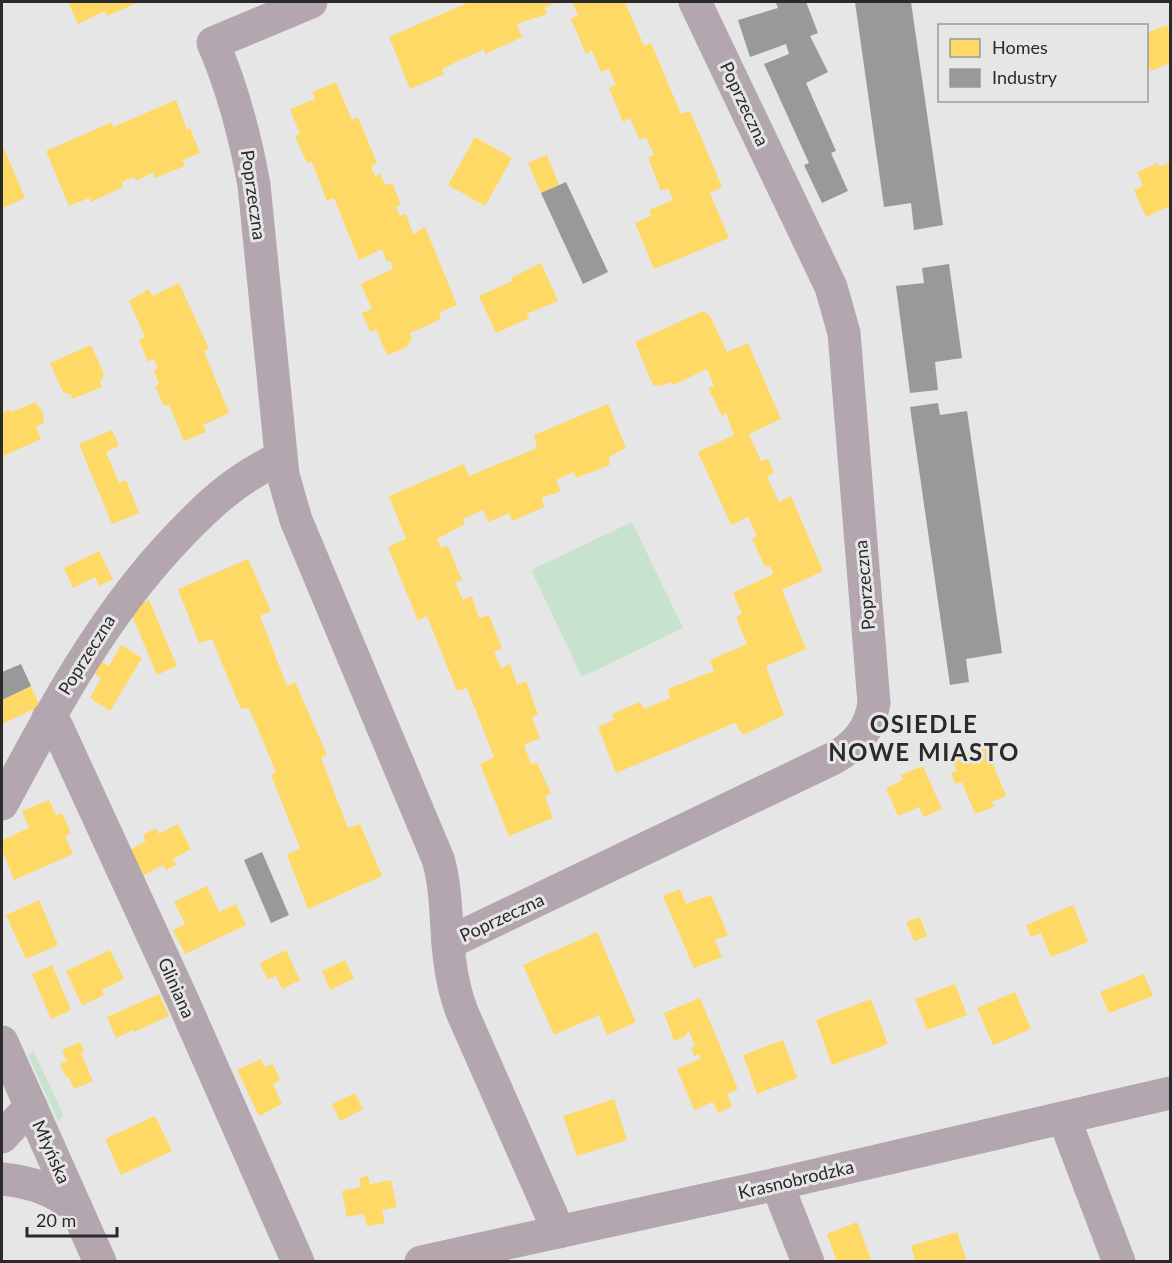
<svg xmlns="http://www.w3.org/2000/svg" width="1172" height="1263" font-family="Lato,sans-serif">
  <rect width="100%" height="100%" fill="#e6e6e7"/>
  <g fill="#c7e3d0">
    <polygon points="632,522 683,628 582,677 531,570"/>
    <polygon points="34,1052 64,1116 58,1121 28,1055"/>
  </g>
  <g fill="#ffd966">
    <polygon points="68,2 139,2 107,16 105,11 78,24"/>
    <polygon points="469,2 557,2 545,8 547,14 517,24 522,37 485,54 484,49 442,69 444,74 410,89 389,37"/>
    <polygon points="572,2 625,2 644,46 651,43 681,114 690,111 722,187 710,193 729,238 654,269 635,223 651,216 649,210 673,200 668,188 661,191 648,158 654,155 646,137 640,140 630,118 623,122 609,88 616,85 609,69 601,72 592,50 586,54 571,19 578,15"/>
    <polygon points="1167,25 1170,35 1170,63 1151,71 1146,60 1146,33"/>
    <polygon points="336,82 352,120 358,117 377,163 371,166 375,177 380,173 385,185 392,183 401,204 396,207 400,216 406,214 413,234 425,227 457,305 441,312 439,320 410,333 412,339 406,348 387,355 376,329 370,332 362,313 372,309 361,284 393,269 391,261 387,262 382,249 359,260 334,198 327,201 312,162 307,163 295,136 300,134 290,109 315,99 313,92"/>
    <polygon points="176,100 187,130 190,128 200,153 183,160 185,166 155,178 153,172 137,181 134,177 122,182 123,187 91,202 89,198 69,206 46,151 112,122 113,127"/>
    <polygon points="475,137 512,158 485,206 448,185"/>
    <polygon points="2,144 25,198 2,208"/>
    <polygon points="547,155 559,185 541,193 528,163"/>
    <polygon points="1170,162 1170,206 1146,217 1134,190 1143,186 1137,172 1158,163 1159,167"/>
    <polygon points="541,263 558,301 527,314 529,318 496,333 479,296 512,281 511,278"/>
    <polygon points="179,283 209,349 204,351 229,413 203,425 206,432 184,441 169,405 164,406 155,386 159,384 154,371 158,368 154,359 148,362 139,340 145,337 129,301 149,289 152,296"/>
    <polygon points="703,311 710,316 727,352 748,343 781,419 749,434 761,461 768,459 774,472 767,477 779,502 791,496 823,571 782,590 806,649 766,666 784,715 743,735 735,723 616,773 598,727 614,720 612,714 640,702 644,709 670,698 668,689 714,671 710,660 747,644 736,617 742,614 733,593 773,574 770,566 765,567 752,538 757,536 748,517 731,525 698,452 734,435 726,413 722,416 708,388 714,386 707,369 674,385 670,382 661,386 653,385 635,342"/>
    <polygon points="91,345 104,374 100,382 102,387 72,399 71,395 63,392 50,363"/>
    <polygon points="36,402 43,413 44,422 36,427 41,439 3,456 2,413 10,409 11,412"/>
    <polygon points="608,404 626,448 609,457 610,465 576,478 574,472 556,480 561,491 542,498 544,507 512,521 509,513 489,522 483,510 463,519 465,524 437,539 441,548 448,546 462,580 455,582 463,600 472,596 479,618 489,615 502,648 494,652 501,668 510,664 517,685 526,681 538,714 532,718 540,738 524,745 531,764 537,763 551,793 545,797 553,818 509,836 480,764 494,757 467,688 457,691 427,616 418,621 388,547 406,539 389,496 464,464 469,476 537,448 534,435"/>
    <polygon points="112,430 119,446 106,452 119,483 126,480 139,513 112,524 79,444"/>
    <polygon points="99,551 113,579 99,586 95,577 73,588 64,568"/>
    <polygon points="248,559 271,611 260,616 287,686 295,682 327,755 321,758 348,828 360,824 382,876 308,909 287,855 300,848 271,775 276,772 249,708 241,709 212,639 199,643 178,589"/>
    <polygon points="149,600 177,666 157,675 129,608"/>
    <polygon points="121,645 142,658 110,711 90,698 101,678 94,673 101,661 109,666"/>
    <polygon points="31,686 40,706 2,724 2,700"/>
    <polygon points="985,744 1006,796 992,802 994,807 975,814 962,782 955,784 951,773 957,771 952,758"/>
    <polygon points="923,766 942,809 924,817 919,807 898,816 886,788 903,780 901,775"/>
    <polygon points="49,800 56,815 62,813 71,833 65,836 73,854 14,880 2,850 2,840 29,828 22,811"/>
    <polygon points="178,824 191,849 173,859 176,865 166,870 163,865 144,875 130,850 146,841 143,835 156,828 159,834"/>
    <polygon points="207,886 219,912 236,904 246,925 185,954 173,930 185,924 174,902"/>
    <polygon points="680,889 686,904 711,895 728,935 715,940 722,957 694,968 663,896"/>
    <polygon points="39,900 58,945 26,959 6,915"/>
    <polygon points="1073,905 1088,942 1051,957 1041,933 1031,937 1026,925"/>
    <polygon points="920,917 927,936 914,941 906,922"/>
    <polygon points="597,932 636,1022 607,1035 599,1015 554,1035 523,965"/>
    <polygon points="110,950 124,979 102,990 104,995 82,1005 66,971"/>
    <polygon points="286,950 300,980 282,989 276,976 267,979 260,963"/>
    <polygon points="345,960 354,978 330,990 322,971"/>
    <polygon points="52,965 71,1010 51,1019 32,974"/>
    <polygon points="1144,974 1153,996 1109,1013 1100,992"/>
    <polygon points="955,984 967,1015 927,1030 915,999"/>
    <polygon points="1015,992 1031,1029 993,1045 977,1008"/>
    <polygon points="159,994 169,1016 134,1032 133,1030 116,1038 107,1017"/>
    <polygon points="700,998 738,1089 727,1094 732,1106 718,1113 713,1102 694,1110 677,1069 700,1059 699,1054 694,1056 691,1047 695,1046 689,1031 684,1037 674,1041 664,1013"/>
    <polygon points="871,999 888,1044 832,1065 816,1020"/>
    <polygon points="783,1040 797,1078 757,1094 743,1055"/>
    <polygon points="80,1042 84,1052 81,1054 93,1081 74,1089 68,1076 66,1077 60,1064 67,1061 62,1050"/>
    <polygon points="261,1059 265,1067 273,1064 280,1080 273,1084 282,1104 259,1116 237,1070"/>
    <polygon points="355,1093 363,1109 340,1121 332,1104"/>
    <polygon points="614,1099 627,1140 577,1156 563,1116"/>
    <polygon points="155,1116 172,1151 121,1175 105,1139"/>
    <polygon points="368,1176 370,1184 391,1180 397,1207 382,1210 385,1223 367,1226 364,1214 347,1217 342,1191 361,1187 359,1178"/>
    <polygon points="857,1222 871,1259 864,1262 837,1262 827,1234"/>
    <polygon points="957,1232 967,1262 916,1262 911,1246"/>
  </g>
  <g fill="#999">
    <polygon points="780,2 806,2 818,33 810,36 828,72 806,83 836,151 831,153 848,191 822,203 804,165 809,163 764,64 789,54 786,44 750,57 738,20 778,8 776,3"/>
    <polygon points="855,2 911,2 943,225 914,230 911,203 884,207"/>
    <polygon points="566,182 608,272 583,284 541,193"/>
    <polygon points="949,264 962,358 935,362 938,390 910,393 896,286 924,283 922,268"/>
    <polygon points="938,403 940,415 967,411 1002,653 966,659 969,682 950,685 910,407"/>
    <polygon points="21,664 31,686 2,700 2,672"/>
    <polygon points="262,852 289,915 271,923 244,860"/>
  </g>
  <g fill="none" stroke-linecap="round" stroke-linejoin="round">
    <g stroke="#b3a6ae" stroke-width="33">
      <path d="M 311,2 L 213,43 C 233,89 245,135 254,185 L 283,475 L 296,520 L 438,859 C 448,893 445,928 450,962 C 452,979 456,996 462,1012 L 559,1232"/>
      <polyline points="48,718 57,727 182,999 298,1262"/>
      <path d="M 2,804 C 52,711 101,619 173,542 C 208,505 234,480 280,458"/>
      <path d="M 448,943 L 834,758 C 857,745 870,729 874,703 L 844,333 L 831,287 L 695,2"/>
      <polyline points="2,1042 100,1262"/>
      <polyline points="1064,1118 1119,1262"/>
      <polyline points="2,1137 31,1106"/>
      <path d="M 2,1179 C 31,1182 53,1189 76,1208"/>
      <polyline points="777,1184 808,1262"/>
      <polyline points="421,1262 777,1184 1170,1093"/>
    </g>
  </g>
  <g text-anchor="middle" stroke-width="6" stroke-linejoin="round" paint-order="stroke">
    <g font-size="18" fill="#2a2a2b" stroke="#e6e6e7">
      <text transform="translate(744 104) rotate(65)" y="6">Poprzeczna</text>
      <text transform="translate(253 195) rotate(82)" y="6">Poprzeczna</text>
      <text transform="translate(865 585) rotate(-95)" y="6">Poprzeczna</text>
      <text transform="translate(87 655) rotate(-58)" y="6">Poprzeczna</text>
      <text transform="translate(502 918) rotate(-25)" y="6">Poprzeczna</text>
      <text transform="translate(176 988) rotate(66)" y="6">Gliniana</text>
      <text transform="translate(51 1152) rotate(66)" y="6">Młyńska</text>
      <text transform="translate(796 1180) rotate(-13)" y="6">Krasnobrodzka</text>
    </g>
    <g font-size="24" font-weight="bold" letter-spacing="1.5" fill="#2a2a2b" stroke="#e6e6e7">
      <text x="924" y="733">OSIEDLE<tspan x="924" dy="28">NOWE MIASTO</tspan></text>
    </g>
  </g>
  <rect width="1172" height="1263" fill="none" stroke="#2a2a2b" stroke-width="6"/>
  <rect x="938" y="24" width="210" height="78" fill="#e6e6e7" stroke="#9b9b9c" stroke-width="1.5"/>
  <rect x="950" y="39" width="30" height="18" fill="#ffd966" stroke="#9b9b9c" stroke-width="1.5"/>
  <text x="992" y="54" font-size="18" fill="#2a2a2b">Homes</text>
  <rect x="950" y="69" width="30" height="18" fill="#999999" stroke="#9b9b9c" stroke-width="1.5"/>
  <text x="992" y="84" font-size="18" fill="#2a2a2b">Industry</text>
  <path d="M27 1227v9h90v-9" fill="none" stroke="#2a2a2b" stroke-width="3"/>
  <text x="36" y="1227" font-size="18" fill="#2a2a2b" stroke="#e6e6e7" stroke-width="4.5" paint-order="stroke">20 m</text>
</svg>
